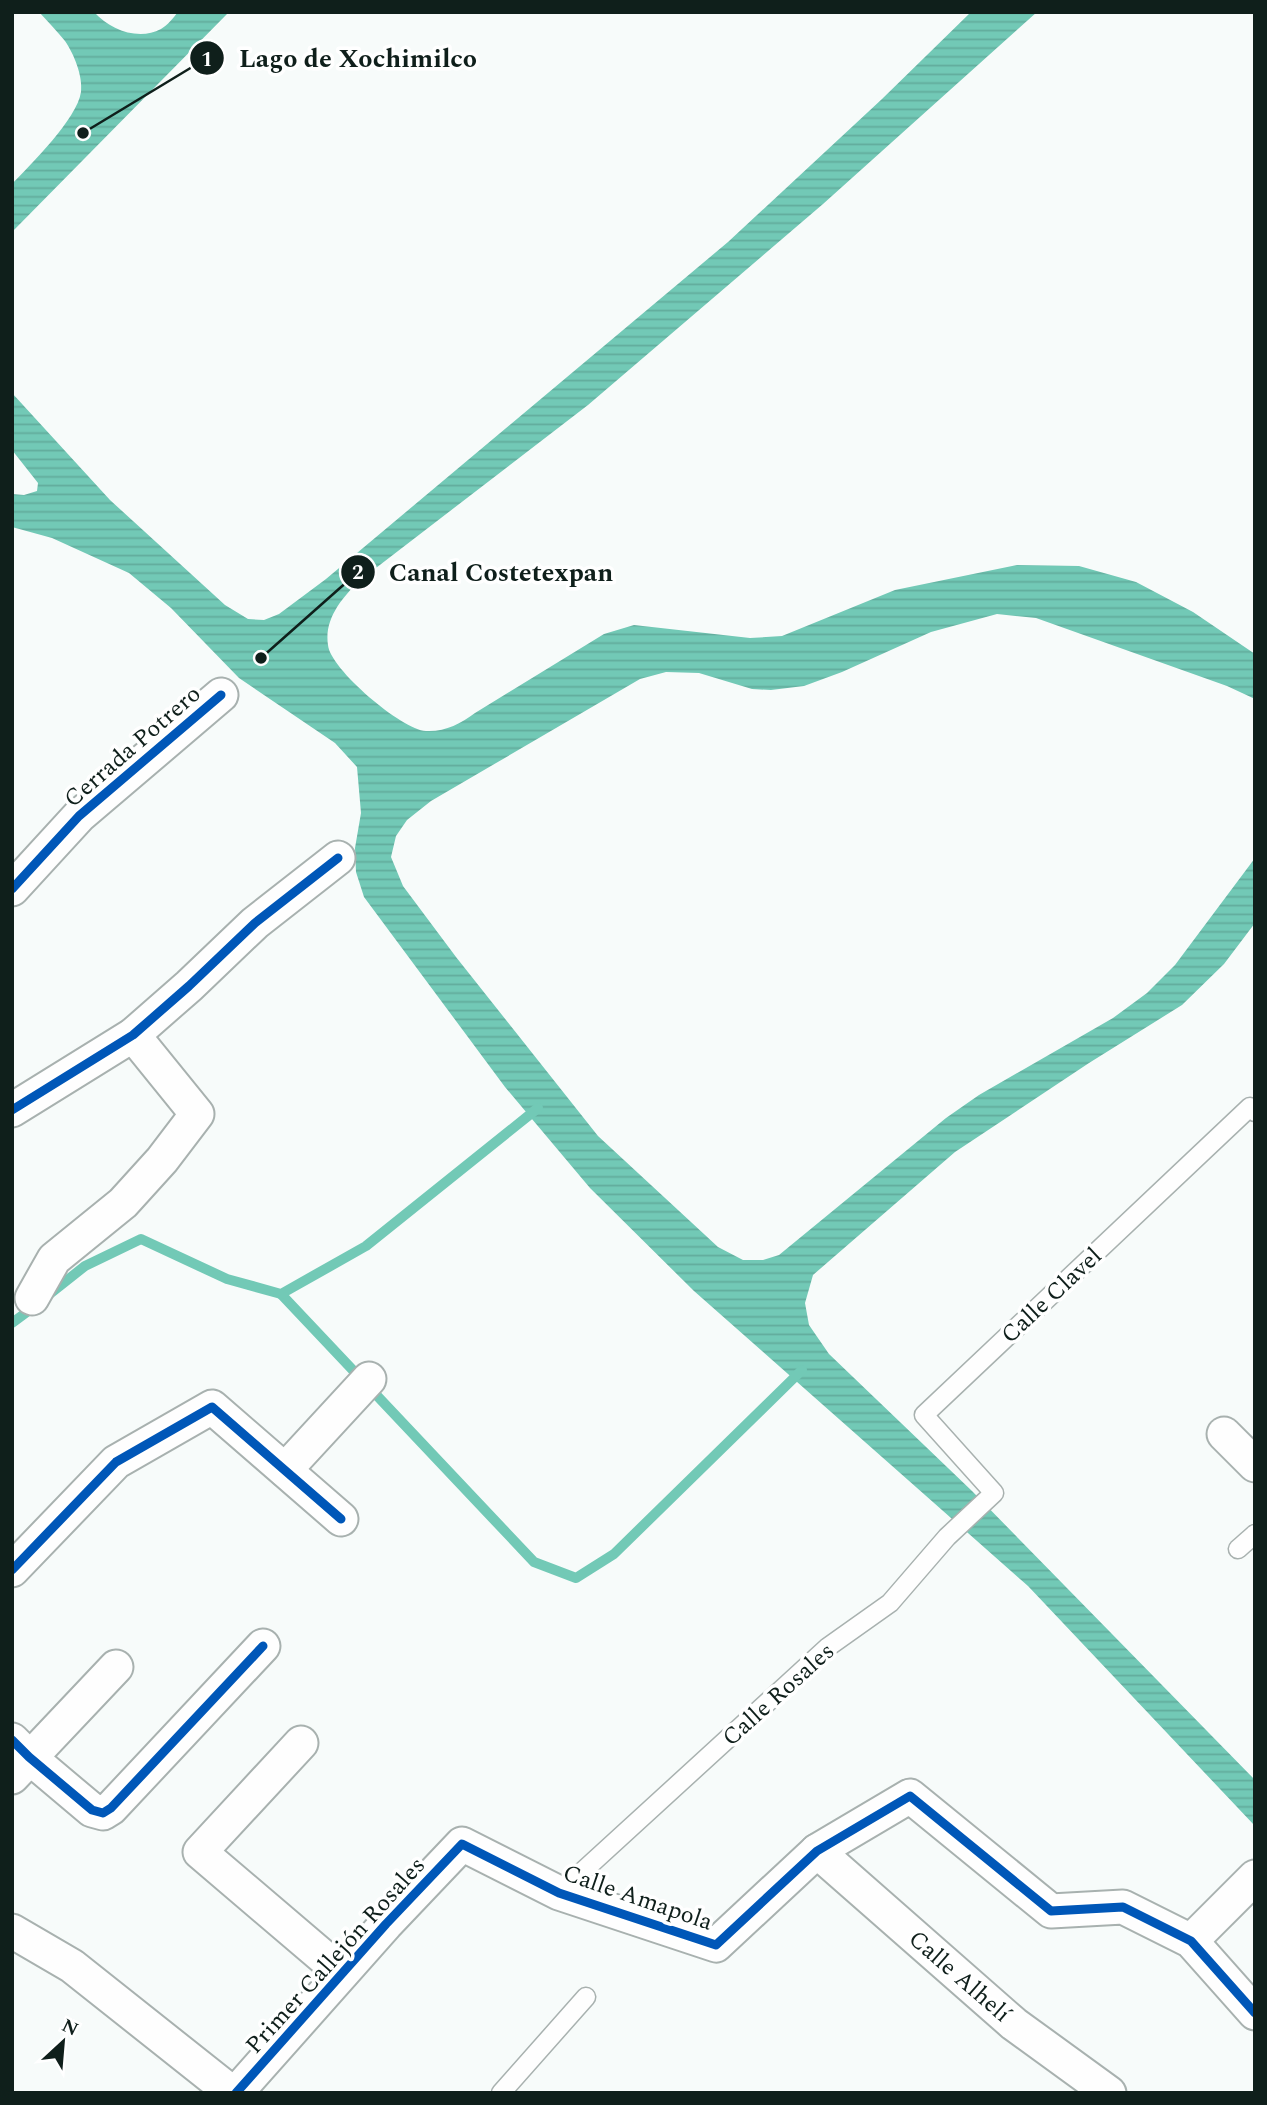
<svg xmlns="http://www.w3.org/2000/svg" width="1267" height="2105" font-family="Spectral,serif">
  <defs>
    <pattern id="water-rules" width="6" height="5" patternUnits="userSpaceOnUse" patternTransform="scale(1.75)"><rect width="6" height="5" fill="#72c9b6"/><path d="M0 2.5h6" fill="none" stroke="#62ac9c"/></pattern>
  </defs>
  <rect width="100%" height="100%" fill="#f7fbfa"/>
  <g fill="url(#water-rules)">
    <path d="M 39,12 L 94,12 C 110,30 139,41 161,29 C 168,25 173,18 178,12 L 229,12 L 12,232 L 12,184 C 31,164 77,119 81,92 C 83,76 74,54 65,41 C 57,31 48,22 39,12 Z"/>
    <path d="M 971,12 L 1037,12 L 823,204 L 588,405 L 359,581 C 342,598 324,619 328,645 C 330,669 402,730 426,731 C 445,732 460,724 475,713 L 604,634 L 634,625 L 750,638 L 782,636 L 895,590 L 1017,565 L 1079,566 L 1136,582 L 1193,612 L 1255,654 L 1255,699 L 1227,686 L 1036,618 L 997,614 L 931,632 L 842,672 L 804,686 L 771,690 L 752,689 L 699,673 L 666,672 L 640,679 L 431,801 L 407,820 L 396,836 L 391,857 L 403,886 L 456,957 L 598,1136 L 718,1247 L 743,1260 L 763,1260 L 779,1255 L 946,1118 L 979,1095 L 1113,1018 L 1147,993 L 1175,965 L 1255,858 L 1255,923 L 1224,964 L 1182,1005 L 1089,1063 L 955,1152 L 813,1275 L 805,1303 L 809,1325 L 829,1354 L 972,1491 L 1255,1780 L 1255,1826 L 1028,1586 L 694,1291 L 590,1188 L 505,1087 L 364,897 L 356,872 L 355,848 L 361,813 L 357,767 L 335,743 L 239,678 L 171,608 L 129,573 L 52,538 L 12,527 L 12,494 L 24,495 L 37,491 L 38,483 L 12,450 L 12,393 L 110,500 L 225,605 L 248,619 L 264,620 L 279,614 L 326,579 L 728,242 L 882,99 Z"/>
  </g>
  <g fill="none" stroke-linecap="round" stroke-linejoin="round">
    <g stroke="#72c9b6" stroke-width="10">
      <polyline points="281,1294 534,1562 576,1578 614,1554 802,1370"/>
      <polyline points="47,1296 85,1266 141,1239 227,1279 281,1294 366,1246 538,1108"/>
      <polyline points="12,1323 35,1306"/>
    </g>
    <defs>
      <g id="service">
        <polyline points="1238,1549 1255,1534"/>
        <polyline points="559,1893 828,1647 890,1603 947,1537 994,1493 924,1415 1250,1107 1255,1112"/>
        <polyline points="501,2093 586,1997"/>
      </g>
      <g id="minor">
        <polyline points="12,889 79,816 221,695"/>
        <polyline points="12,1110 133,1035 189,986 255,923 338,858"/>
        <polyline points="32,1298 54,1259 123,1203 162,1160 197,1114 133,1035"/>
        <polyline points="1224,1434 1255,1465"/>
        <polyline points="285,1470 369,1379"/>
        <polyline points="12,1570 116,1462 212,1407 341,1519"/>
        <polyline points="12,1740 29,1757 92,1810 103,1813 111,1808 263,1646"/>
        <polyline points="301,1743 200,1852 342,1973"/>
        <polyline points="12,1777 116,1667"/>
        <polyline points="817,1851 1014,2024 1109,2093"/>
        <polyline points="12,1931 72,1966 232,2093"/>
        <polyline points="1191,1941 1255,1877"/>
        <polyline points="236,2093 386,1924 462,1844 559,1893 716,1945 817,1851 910,1796 1051,1911 1123,1907 1191,1941 1255,2013"/>
      </g>
    </defs>
    <use href="#service" stroke="#a8b1af" stroke-width="21"/>
    <use href="#minor" stroke="#a8b1af" stroke-width="37"/>
    <use href="#service" stroke="#fefefe" stroke-width="18"/>
    <use href="#minor" stroke="#fefefe" stroke-width="33"/>
    <defs>
      <g id="cycleway">
        <polyline points="12,889 79,816 221,695"/>
        <polyline points="12,1110 133,1035 189,986 255,923 338,858"/>
        <polyline points="12,1570 116,1462 212,1407 341,1519"/>
        <polyline points="12,1740 29,1757 92,1810 103,1813 111,1808 263,1646"/>
        <polyline points="236,2093 386,1924 462,1844 559,1893 716,1945 817,1851 910,1796 1051,1911 1123,1907 1191,1941 1255,2013"/>
      </g>
    </defs>
    <use href="#cycleway" stroke="#fff" stroke-width="13"/>
    <use href="#cycleway" stroke="#0057b8" stroke-width="9"/>
  </g>
  <g text-anchor="middle" stroke-width="7" stroke-linejoin="round" paint-order="stroke">
    <g font-size="24" fill="#0f1f1b" stroke="#fff">
      <text transform="translate(132 746) rotate(-41)" y="8">Cerrada Potrero</text>
      <text transform="translate(1051 1295) rotate(-43)" y="8">Calle Clavel</text>
      <text transform="translate(778 1694) rotate(-42)" y="8">Calle Rosales</text>
      <text transform="translate(638 1897) rotate(19)" y="8">Calle Amapola</text>
      <text transform="translate(335 1955) rotate(-48)" y="8">Primer Callejón Rosales</text>
      <text transform="translate(960 1976) rotate(41)" y="8">Calle Alhelí</text>
    </g>
  </g>
  <path fill="none" stroke="#0f1f1b" stroke-width="2.5" d="M83 133L207 58M261 658L358 572"/>
  <g fill="#0f1f1b" stroke="#fff" stroke-width="2.5">
    <circle cx="83" cy="133" r="7"/>
    <circle cx="261" cy="658" r="7"/>
    <circle cx="207" cy="58" r="18"/>
    <circle cx="358" cy="572" r="18"/>
  </g>
  <g font-size="21" text-anchor="middle" font-weight="bold" fill="#fff">
    <text x="207" y="66">1</text>
    <text x="358" y="579">2</text>
  </g>
  <g font-size="26" text-anchor="middle" font-weight="bold" fill="#0f1f1b" stroke="#fff" stroke-width="7" stroke-linejoin="round" paint-order="stroke">
    <text x="358" y="67">Lago de Xochimilco</text>
    <text x="501" y="581">Canal Costetexpan</text>
  </g>
  <rect width="1267" height="2105" fill="none" stroke="#0f1f1b" stroke-width="28"/>
  <g transform="translate(63 2042) rotate(26)" stroke="#ffffff" stroke-width="5" paint-order="stroke">
  <path d="M0-5L12 26L0 18L-12 26Z" fill="#0f1f1b"/>
  <text y="-10" font-size="19" font-weight="bold" text-anchor="middle" fill="#0f1f1b">N</text>
  </g>
</svg>
